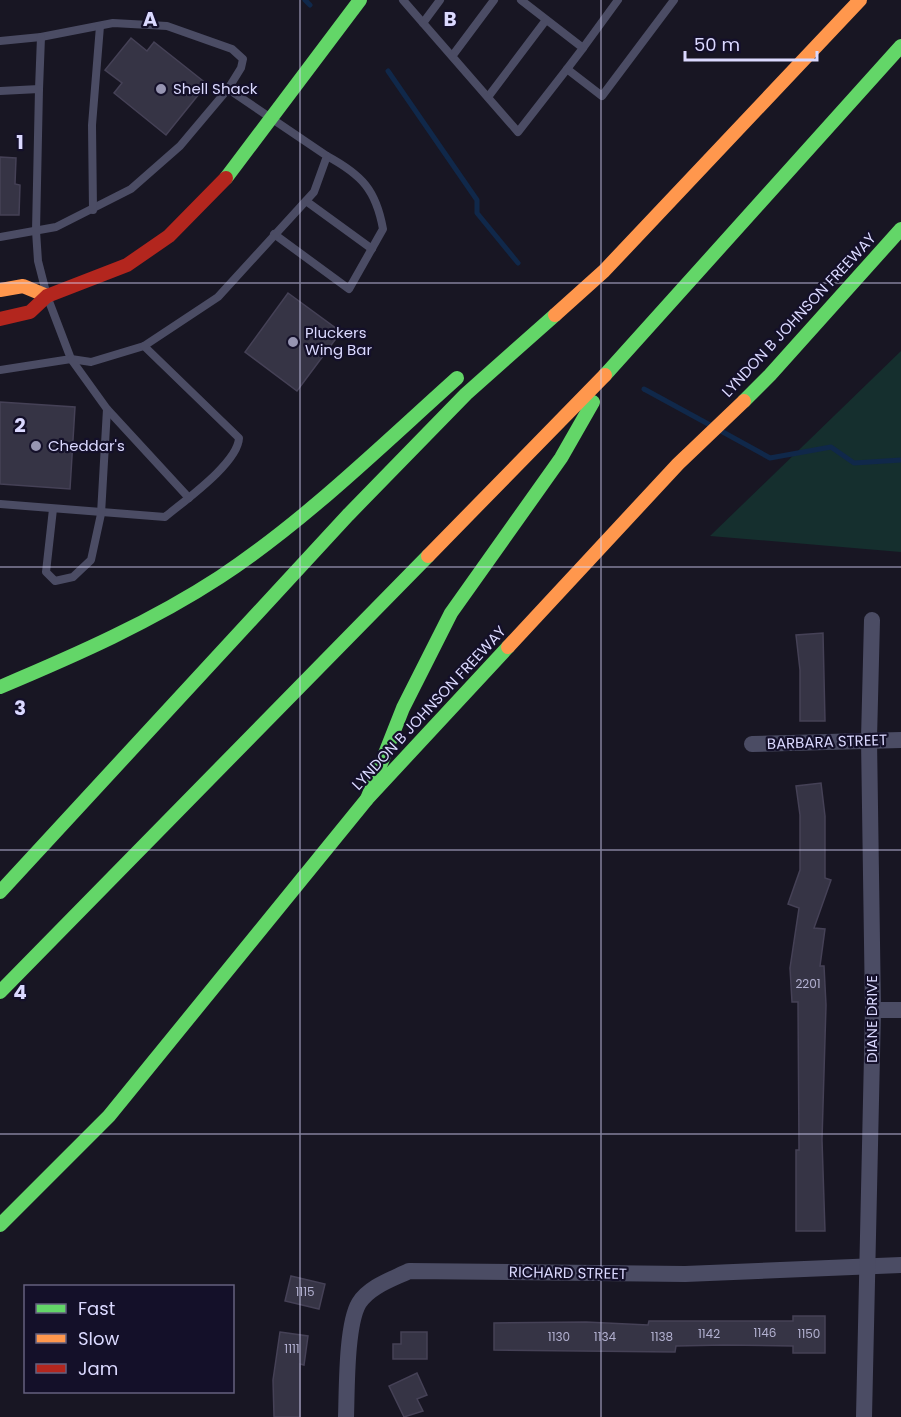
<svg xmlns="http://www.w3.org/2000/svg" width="901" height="1417" font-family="Poppins,sans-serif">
  <rect width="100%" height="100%" fill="#181623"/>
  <polygon fill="#152f2e" points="901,351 901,552 710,536"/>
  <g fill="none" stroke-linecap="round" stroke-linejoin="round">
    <g stroke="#10284a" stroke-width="5">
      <polyline points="305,0 310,5"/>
      <polyline points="388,71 477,200 477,213 518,263"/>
      <polyline points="644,389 710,425"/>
      <polyline points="721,431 770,458 831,447 854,463 901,460"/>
    </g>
  </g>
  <g fill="#363445" stroke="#454156" stroke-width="1.5">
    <polygon points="131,38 147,51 154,42 207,84 166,135 114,93 122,83 105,70"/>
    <polygon points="0,157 16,158 15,184 20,185 19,215 0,215"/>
    <polygon points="288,293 341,332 297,391 245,352"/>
    <polygon points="0,402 75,407 70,489 0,484"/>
    <polygon points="823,633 825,721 800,721 800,670 796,635"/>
    <polygon points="821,783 825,816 825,878 831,880 814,928 825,929 820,966 824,966 826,1005 822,1140 825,1231 796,1231 796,1150 799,1150 798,1002 792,1002 790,968 799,908 788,904 800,870 800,815 796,786"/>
    <polygon points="291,1276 325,1284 319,1309 285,1301"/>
    <polygon points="793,1316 825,1316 825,1353 793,1353 793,1346 724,1345 676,1346 675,1352 494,1350 494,1323 586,1322 648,1325 649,1321 793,1321"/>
    <polygon points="280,1332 308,1336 304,1365 300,1364 300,1417 274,1417 273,1380"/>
    <polygon points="401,1332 427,1332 427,1359 393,1359 393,1344 401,1344"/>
    <polygon points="417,1373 427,1395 417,1399 423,1411 404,1417 389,1386"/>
  </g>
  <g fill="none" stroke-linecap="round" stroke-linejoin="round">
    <g stroke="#4b4c64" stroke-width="8">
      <polyline points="403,0 518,132 567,69 602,96 674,0"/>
      <polyline points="521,0 583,48 567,69"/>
      <polyline points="423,23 440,0"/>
      <polyline points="0,41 41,37 113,23 167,26 232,49 243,59 241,68 228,89 180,146 131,189 56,227 0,237"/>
      <polyline points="583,48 618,0"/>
      <polyline points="453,55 494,0"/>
      <polyline points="39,89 41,37"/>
      <polyline points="0,91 39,89 36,231 38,261 47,296 71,359 0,370"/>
      <polyline points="488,97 546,20"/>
      <polyline points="306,201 372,249"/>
      <polyline points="93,210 92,125 100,26"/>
      <path d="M 274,234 L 349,289 L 383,229 C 376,190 362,175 327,156"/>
      <polyline points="71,359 91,362 144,346"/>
      <polyline points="107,409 189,498"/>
      <path d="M 0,504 L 165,517 C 184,501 238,463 239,438 L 144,346 L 218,297 L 314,192 L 327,156 L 228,89"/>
      <polyline points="53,509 46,572 55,581 73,577 91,560 101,514 107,409 71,359"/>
    </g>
    <g stroke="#4b4c64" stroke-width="16">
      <polyline points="752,744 901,740"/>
      <polyline points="873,1010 901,1010"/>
      <path d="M 346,1417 C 347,1390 346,1325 359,1303 C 370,1286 393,1279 409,1271 L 685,1274 L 901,1265"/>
      <polyline points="864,1417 873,1010 869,739 872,620"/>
    </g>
    <g stroke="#63d668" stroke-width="14">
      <polyline points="226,178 360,0"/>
      <polyline points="605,375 901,46"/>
      <polyline points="744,401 770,375 901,229"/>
      <path d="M 0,687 C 76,655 151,622 220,577 C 306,520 380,447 457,378"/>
      <polyline points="367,799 403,708 451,613 561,458 593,402"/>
      <polyline points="0,892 348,515 466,394 555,315"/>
      <polyline points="0,992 428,556"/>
      <polyline points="0,1225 109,1116 367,799 508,647"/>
    </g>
    <g stroke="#ff974d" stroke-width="14">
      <polyline points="0,290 23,286 47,296"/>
      <polyline points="555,315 604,271 860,0"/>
      <polyline points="428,556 605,375"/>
      <polyline points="508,647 678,464 744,401"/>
    </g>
    <polyline stroke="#b3261e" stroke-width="14" points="0,319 30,312 47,296 127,265 169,236 226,178"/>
  </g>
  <path fill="none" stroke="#dbd9ff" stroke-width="1.5" stroke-opacity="0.55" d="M 300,0 L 300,1417M 601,0 L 601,1417M 0,283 L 901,283M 0,567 L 901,567M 0,850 L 901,850M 0,1134 L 901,1134"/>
  <g fill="#9795b2" stroke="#141029" stroke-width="2">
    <circle cx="161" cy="89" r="6"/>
    <circle cx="293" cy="342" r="6"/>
    <circle cx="36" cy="446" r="6"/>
  </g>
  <g text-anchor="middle" stroke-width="4.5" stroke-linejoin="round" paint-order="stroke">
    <g font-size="12" fill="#b2b0d0">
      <text x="808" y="988">2201</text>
      <text x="305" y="1296">1115</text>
      <text x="765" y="1337">1146</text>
      <text x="709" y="1338">1142</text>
      <text x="809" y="1338">1150</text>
      <text x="559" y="1341">1130</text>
      <text x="605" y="1341">1134</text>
      <text x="662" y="1341">1138</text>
      <text x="292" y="1353">1111</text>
    </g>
    <g font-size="15" fill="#dbd9ff" stroke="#141029" text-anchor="start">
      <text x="173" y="94">Shell Shack</text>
      <text x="305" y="338">Pluckers<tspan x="305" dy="17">Wing Bar</tspan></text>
      <text x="48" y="451">Cheddar's</text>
    </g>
    <g font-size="15" fill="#dbd9ff" stroke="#141029">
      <text transform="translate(799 315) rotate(-47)" y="5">LYNDON B JOHNSON FREEWAY</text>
      <text transform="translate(429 708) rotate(-47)" y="5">LYNDON B JOHNSON FREEWAY</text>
      <text transform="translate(827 742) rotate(-2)" y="5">BARBARA STREET</text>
      <text transform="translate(872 1019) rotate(-90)" y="5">DIANE DRIVE</text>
      <text transform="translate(568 1273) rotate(1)" y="5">RICHARD STREET</text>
    </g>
  </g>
  <g font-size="20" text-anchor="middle" font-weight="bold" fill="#dbd9ff" stroke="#141029" stroke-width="4.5" stroke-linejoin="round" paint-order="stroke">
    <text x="150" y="26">A</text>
    <text x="450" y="26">B</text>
    <text x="20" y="149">1</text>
    <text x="20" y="432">2</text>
    <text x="20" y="715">3</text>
    <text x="20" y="999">4</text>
  </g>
  <rect x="24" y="1285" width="210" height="108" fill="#141029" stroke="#64607f" stroke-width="1.5"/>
  <rect x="36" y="1304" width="30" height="9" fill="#63d668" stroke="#64607f" stroke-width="1.5"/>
  <text x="78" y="1315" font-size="18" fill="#dbd9ff">Fast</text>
  <rect x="36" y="1334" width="30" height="9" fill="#ff974d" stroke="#64607f" stroke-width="1.5"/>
  <text x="78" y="1345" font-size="18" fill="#dbd9ff">Slow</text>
  <rect x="36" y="1364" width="30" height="9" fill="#b3261e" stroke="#64607f" stroke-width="1.5"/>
  <text x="78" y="1375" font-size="18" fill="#dbd9ff">Jam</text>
  <path d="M685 51v9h132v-9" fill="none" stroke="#dbd9ff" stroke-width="3"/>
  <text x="694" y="51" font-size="18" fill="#dbd9ff" stroke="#141029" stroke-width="4.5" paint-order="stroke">50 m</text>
</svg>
